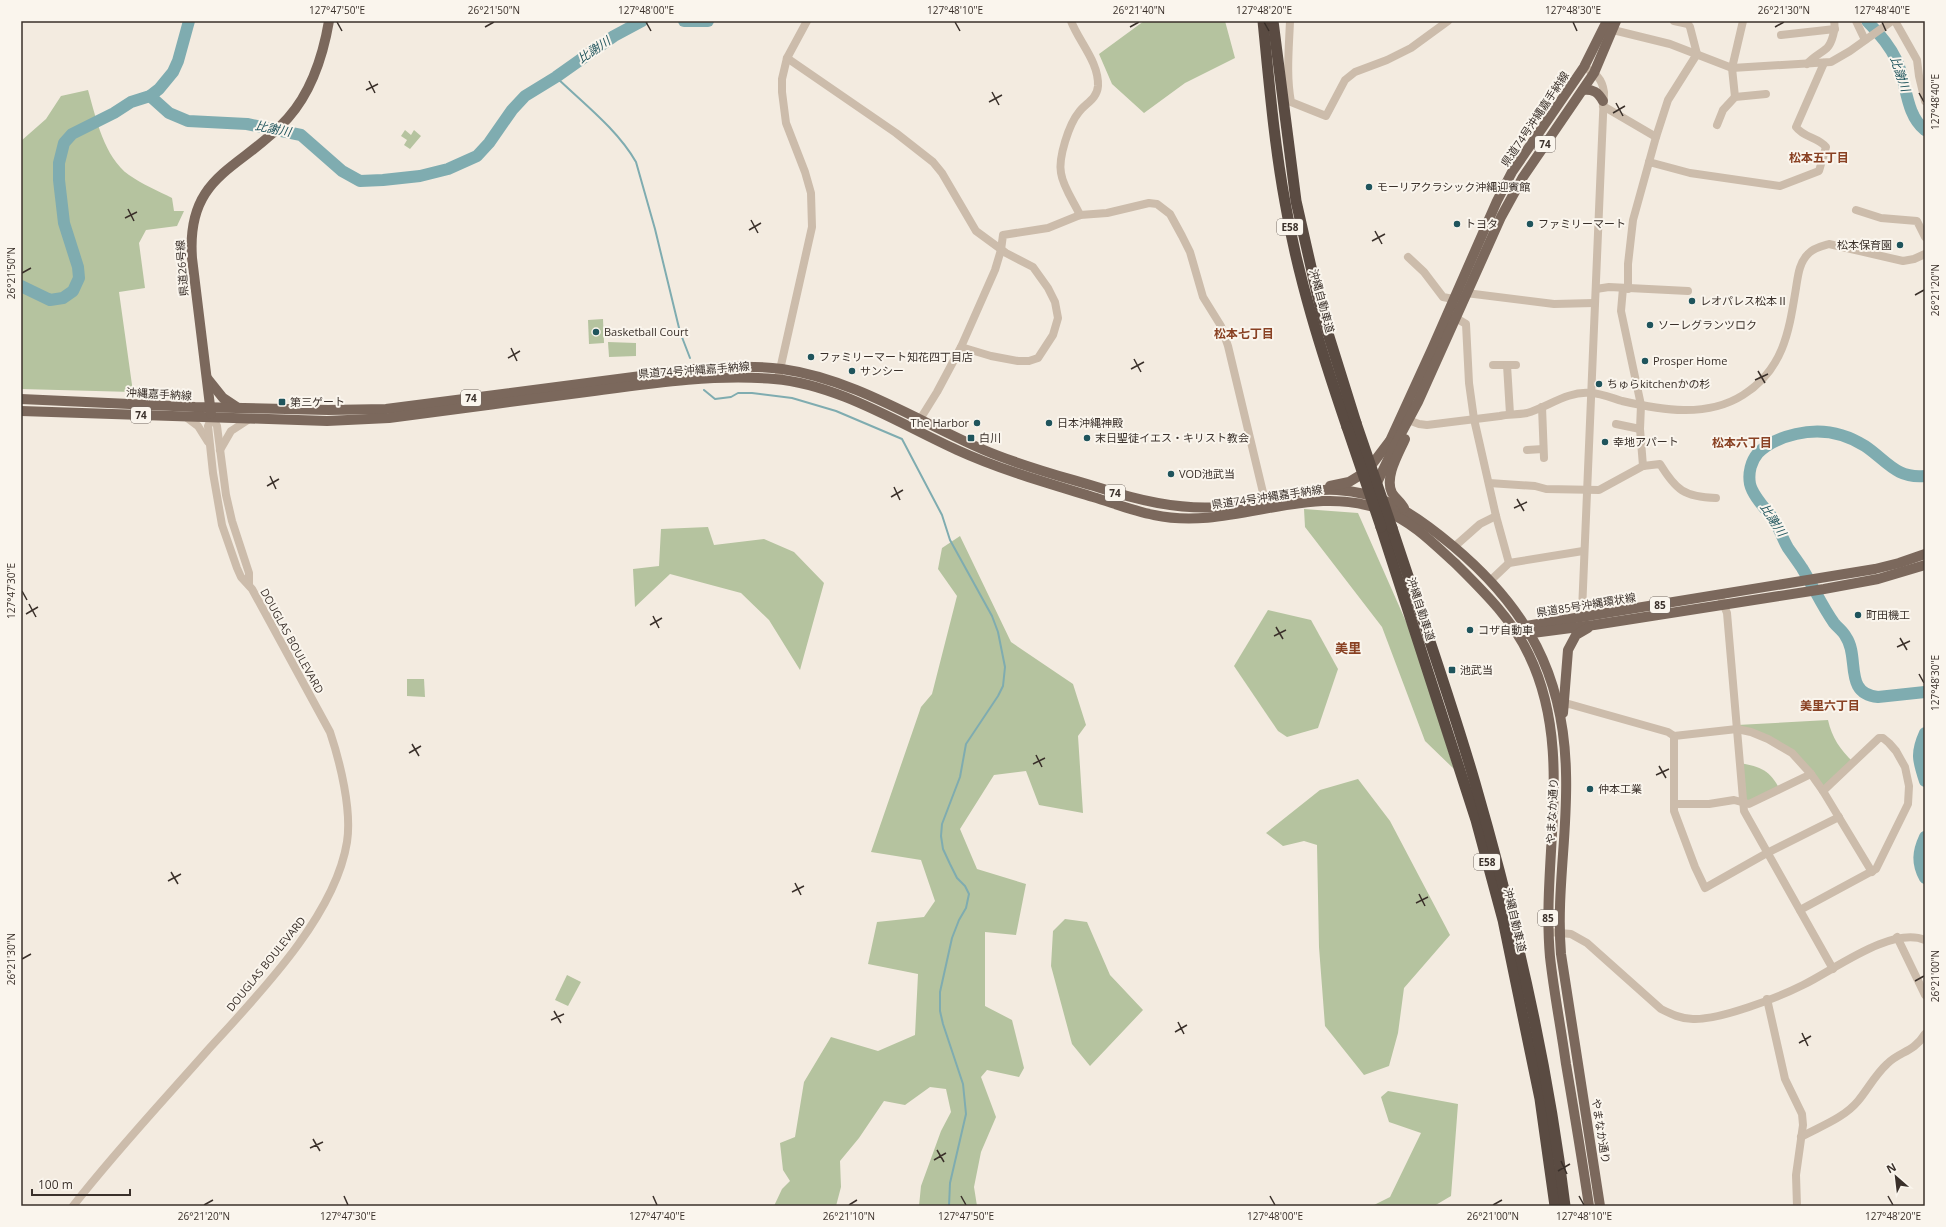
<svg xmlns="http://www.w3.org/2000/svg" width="1946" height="1227" font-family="'Open Sans','Noto Sans JP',sans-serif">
  <rect width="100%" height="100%" fill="#f3ebe0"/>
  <g fill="#b5c39f">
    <polygon points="1144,21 1225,21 1235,58 1185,83 1144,113 1112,84 1099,54"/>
    <path d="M 88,90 C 96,118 104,157 129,175 C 142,184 158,191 172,198 L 174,211 L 184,211 L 177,226 L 146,230 L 139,243 L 145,288 L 119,292 L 133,392 L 21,389 L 21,141 L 46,119 L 61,96 Z"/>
    <polygon points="405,130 411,135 414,130 421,136 410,149 404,145 407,140 401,136"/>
    <polygon points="603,319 604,343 589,344 588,320"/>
    <polygon points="608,342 636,343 636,356 609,357"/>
    <polygon points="1304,509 1358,513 1411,633 1454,769 1425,741 1382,627 1305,527"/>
    <polygon points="708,527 714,545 764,539 794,552 824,583 800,670 769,620 741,593 670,574 635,607 633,569 659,566 661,529"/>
    <polygon points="960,536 1011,642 1073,684 1086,725 1078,736 1083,813 1039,805 1026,771 994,775 960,829 977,869 1026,884 1016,935 985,932 985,1006 1012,1020 1024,1068 1019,1077 987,1070 981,1077 996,1117 981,1152 974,1187 977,1206 919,1206 921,1186 941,1131 951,1112 946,1089 930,1087 905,1105 884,1101 859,1138 840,1161 841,1187 836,1206 774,1206 782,1189 790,1181 783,1170 780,1143 795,1137 804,1082 831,1037 878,1051 915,1035 918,974 868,964 877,922 924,917 935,901 921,860 871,852 921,707 932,694 957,596 938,569 942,548"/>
    <polygon points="1268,610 1311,620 1338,669 1318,728 1287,737 1278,731 1234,666"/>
    <polygon points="407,679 424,679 425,697 407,696"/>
    <path d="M 1828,720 C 1832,738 1840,749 1853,762 L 1823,791 L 1802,762 L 1737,725 Z"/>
    <path d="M 1740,763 C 1761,767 1770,770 1780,790 L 1744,804 Z"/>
    <polygon points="1358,779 1390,821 1450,935 1404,988 1398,1033 1389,1066 1364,1075 1325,1026 1319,947 1317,845 1304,841 1283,846 1266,833 1320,790"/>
    <polygon points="1065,919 1087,922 1110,975 1143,1010 1090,1066 1072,1044 1051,966 1053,931"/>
    <polygon points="567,975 581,982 568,1006 555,1000"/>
    <polygon points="1388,1091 1458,1104 1451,1196 1434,1206 1372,1206 1390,1197 1421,1133 1389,1122 1381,1097"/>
  </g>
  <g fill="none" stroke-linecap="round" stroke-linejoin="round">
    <g stroke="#7facb0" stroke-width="2">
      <path d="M 556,77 C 584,104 617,129 636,162 L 655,229 L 680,332 L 690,358"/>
      <polyline points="704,390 715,399 731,397 738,393 752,393 792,398 836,411 902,439 942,515 950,540 992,616 998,632 1005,667 1003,686 998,696 966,744 960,777 942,824 941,836 943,849 950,864 957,878 965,886 969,894 966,908 959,920 952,938 940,992 940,1011 943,1024 963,1084 966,1114 950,1183 949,1206"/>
    </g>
    <g stroke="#7facb0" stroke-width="12">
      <polyline points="684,21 708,21"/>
      <path d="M 1867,21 C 1879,33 1890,46 1897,61 C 1907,83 1905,114 1925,130"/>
      <polyline points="150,96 169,113 188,121 247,124 301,135 342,171 360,181 383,180 420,176 448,169 477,156 489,143 512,110 525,96 556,77 614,36 642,21"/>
      <polyline points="21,286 50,300 63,298 73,291 79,278 78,267 64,223 59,180 59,163 64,143 72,134 114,113 131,102 150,96 159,89 173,72 178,61 189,21"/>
      <path d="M 1925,476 C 1896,479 1886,460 1865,446 C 1843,432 1821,428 1796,434 C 1783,437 1768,443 1758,453 C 1751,461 1748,473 1750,484 C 1753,497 1767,510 1775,521 C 1780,530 1783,540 1788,548 C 1793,555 1798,562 1802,568 C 1813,586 1822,606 1834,623 C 1838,628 1843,631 1846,637 C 1860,657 1843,694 1878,697 L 1925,692"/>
      <path d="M 1925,733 C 1916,753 1918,760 1925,781"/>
      <path d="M 1925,837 C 1918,852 1917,863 1925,878"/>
    </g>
    <g stroke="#ccbcab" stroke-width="8">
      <path d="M 1071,21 C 1079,42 1099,62 1098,86 C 1097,99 1086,103 1079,112 C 1069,124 1058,158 1061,173 C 1063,187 1074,202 1080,215"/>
      <path d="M 1290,21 C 1289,47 1286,76 1291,102 L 1326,116 L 1345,80 L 1355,72 L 1387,60 L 1411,48 L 1448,21"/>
      <polyline points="1856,21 1865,40"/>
      <polyline points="1895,21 1917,60 1919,76 1925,101"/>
      <polyline points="1613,30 1670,44 1732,68 1831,62 1850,51 1892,21"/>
      <polyline points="1781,35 1835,29"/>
      <polyline points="787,58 896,133 933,162 942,173 976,231 1006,253 1033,267 1048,288 1055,302 1058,318 1053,335 1038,358 1029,361 1018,361 991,356 961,347"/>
      <path d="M 1807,64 C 1813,57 1820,54 1827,48 C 1832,43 1836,28 1834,21"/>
      <path d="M 1584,67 C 1596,74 1602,78 1604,92 L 1582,611 L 1585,618"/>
      <polyline points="1735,97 1732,68 1743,21"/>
      <polyline points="1603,106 1656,137"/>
      <polyline points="1717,125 1723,110 1735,97 1766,94"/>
      <path d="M 1649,162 L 1690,173 L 1780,186 L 1819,171 L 1826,147 C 1818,137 1804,138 1796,127 L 1824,63"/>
      <polyline points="1856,210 1881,218 1917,221 1925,237"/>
      <polyline points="1408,257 1424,272 1443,297 1453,299 1466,293 1554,304 1594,303"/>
      <polyline points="1623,288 1621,311 1641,405 1640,429 1643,466"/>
      <polyline points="1596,289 1609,287 1688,291"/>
      <polyline points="1628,289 1628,264 1633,220 1656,137 1668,100 1697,54 1690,27 1688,24 1674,21"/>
      <polyline points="1456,318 1466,324 1469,383 1474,419 1496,516 1509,563"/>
      <polyline points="1493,365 1516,365"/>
      <polyline points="1507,365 1510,414"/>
      <polyline points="779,374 812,227 811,193 805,172 786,123 782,92 782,79 787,58 807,21"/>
      <polyline points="1542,407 1544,458"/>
      <polyline points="186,417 198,426 208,442"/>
      <polyline points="212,417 217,426 226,495 232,521 249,573 249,584"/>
      <path d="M 1408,420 L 1419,424 L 1427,425 C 1451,422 1476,419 1500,416 C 1508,414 1518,415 1527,413 C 1548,407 1567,391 1590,393 C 1600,393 1612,398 1622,401 C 1661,410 1707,418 1743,395 C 1784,369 1789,331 1796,288 C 1798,276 1799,263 1808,254 C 1813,248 1822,246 1829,244 L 1903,261 L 1914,259 L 1925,254"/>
      <polyline points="1616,424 1640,429"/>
      <polyline points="914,429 937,392 961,347 995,270 1001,250 1003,235 1048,228 1080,215 1107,213 1149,203 1157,204 1170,214 1182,236 1190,252 1203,297 1221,326 1228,346 1266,505"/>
      <polyline points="220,450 231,431 251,418"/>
      <polyline points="1527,450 1543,449"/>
      <path d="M 1489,483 L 1535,486 L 1546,489 L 1599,490 L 1643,466 L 1660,464 C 1676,490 1684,497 1716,498"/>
      <polyline points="1454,547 1480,524 1496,516"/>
      <polyline points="1490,581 1509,563 1583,551"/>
      <polyline points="1722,601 1727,613 1744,811 1833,969"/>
      <polyline points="1564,705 1569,704 1668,732 1674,736 1737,729 1751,732 1768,739 1792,753 1811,774 1823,791 1872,872"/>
      <polyline points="1674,736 1674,811 1695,867 1705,888 1767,853 1839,817"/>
      <polyline points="1675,804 1709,804 1734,800 1749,804 1811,774"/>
      <polyline points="1800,910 1876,869 1908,804 1909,786 1905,767 1896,751 1889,743 1883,738 1879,738 1823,791"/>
      <path d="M 1549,932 L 1571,934 L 1587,943 L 1661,1009 C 1671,1014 1681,1019 1693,1019 C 1720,1020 1777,998 1803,985 C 1834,970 1891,926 1925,940"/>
      <polyline points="1897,937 1925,995"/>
      <polyline points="1767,999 1785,1079 1802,1114 1803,1125 1796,1175 1797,1206"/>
      <path d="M 1801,1137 C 1821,1126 1844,1118 1858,1101 C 1868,1089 1875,1075 1887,1064 C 1900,1051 1913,1053 1925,1034"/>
      <path d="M 73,1206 C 115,1152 162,1102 207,1051 C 257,996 335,917 347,842 C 352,810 340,762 330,732 L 252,589 L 241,577 L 237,568 L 222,525 L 213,473 L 208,426 L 212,417"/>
    </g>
    <g stroke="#7b685c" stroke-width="10">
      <path d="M 1583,90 C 1593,89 1598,92 1603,101"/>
      <polyline points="207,378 223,398 238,408"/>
      <path d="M 21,399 L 195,407 L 328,410 L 386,409 L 695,369 C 723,367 753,365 782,369 C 854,379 919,422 984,450 C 1021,466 1060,476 1097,487 C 1137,500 1178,510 1220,507 C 1260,503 1297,488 1337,490 C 1384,492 1418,517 1453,546 C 1527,608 1564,675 1566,773 C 1568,833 1556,893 1561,954 L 1600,1206"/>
      <path d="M 21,411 L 327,421 L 389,418 C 457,409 526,400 594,391 C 653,383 714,374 774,379 C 837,384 900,424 957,450 C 1001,470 1047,483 1093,497 C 1113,503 1133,511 1154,515 C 1233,532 1309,480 1385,511 C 1413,522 1434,544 1456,564 C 1484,592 1512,619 1529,655 C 1575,750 1541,856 1550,957 C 1554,993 1561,1028 1566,1064 C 1574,1111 1582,1159 1589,1206"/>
      <path d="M 211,414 L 192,258 C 186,173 242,170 288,118 C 312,91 323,56 329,21"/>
      <polyline points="1389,443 1432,349 1497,201 1512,172 1584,67 1607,21"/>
      <polyline points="1330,486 1349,482 1367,471 1389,442"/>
      <polyline points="1374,489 1395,445 1418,402 1501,217 1523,177 1594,73 1616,21"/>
      <path d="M 1404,508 C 1401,502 1395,498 1392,493 C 1384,477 1399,453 1405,439"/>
      <polyline points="1522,630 1526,626 1875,569 1899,563 1925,554"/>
      <polyline points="1525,634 1594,625 1824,589 1878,579 1925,565"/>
      <polyline points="1563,713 1568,650 1576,635 1588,628"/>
    </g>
    <g stroke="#5a4b42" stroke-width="11">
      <path d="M 1263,21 C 1269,81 1274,142 1285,202 C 1298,279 1322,353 1347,427"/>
      <polyline points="1273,21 1296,201 1321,311 1356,423"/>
      <polyline points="1381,527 1476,820 1503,920 1540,1099 1555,1206"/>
      <path d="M 1392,528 C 1420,613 1450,697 1475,783 C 1515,921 1548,1063 1565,1206"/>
    </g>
    <g stroke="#5a4b42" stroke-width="11">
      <polyline points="1356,423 1392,528"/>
      <polyline points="1347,427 1381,527"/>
    </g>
  </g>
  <path fill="none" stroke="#3a302a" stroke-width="1.5" d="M 337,22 L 342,31M 646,22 L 651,31M 955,22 L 960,31M 1264,22 L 1269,31M 1573,22 L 1577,31M 1882,22 L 1886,31M 485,27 L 494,22M 1130,27 L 1139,22M 1775,27 L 1784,22M 369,81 L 375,93M 366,90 L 378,84M 992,92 L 999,105M 1919,93 L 1924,102M 989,102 L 1002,95M 1616,103 L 1623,116M 1613,113 L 1625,106M 128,209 L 134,221M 125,218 L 137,212M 751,220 L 758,233M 749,230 L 761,223M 1375,231 L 1382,244M 1372,241 L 1385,234M 22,273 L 31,268M 1915,295 L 1924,290M 511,348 L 517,361M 508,358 L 520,351M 1134,359 L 1141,372M 1131,369 L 1144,362M 1758,371 L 1765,383M 1755,380 L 1768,374M 270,476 L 276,489M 267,486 L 279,479M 894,487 L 900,500M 891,497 L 903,490M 1517,499 L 1524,511M 1514,508 L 1527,502M 22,591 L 27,600M 29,604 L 36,617M 26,614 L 38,607M 653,616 L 659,628M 650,625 L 662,618M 1276,627 L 1283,639M 1274,636 L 1286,630M 1900,638 L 1907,650M 1897,647 L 1910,641M 1919,674 L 1924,683M 412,744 L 419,756M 409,753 L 421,746M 1036,755 L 1042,767M 1033,764 L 1045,758M 1659,766 L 1666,778M 1656,775 L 1669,769M 171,872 L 178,884M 168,881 L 181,874M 795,883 L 801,895M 792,892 L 804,886M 1419,894 L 1425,906M 1416,903 L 1428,897M 22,959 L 31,954M 1915,981 L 1924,976M 554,1011 L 561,1023M 551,1020 L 564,1014M 1178,1022 L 1184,1034M 1175,1032 L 1187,1025M 1802,1033 L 1808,1046M 1799,1043 L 1811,1036M 313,1139 L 320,1151M 310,1148 L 323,1142M 937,1150 L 944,1162M 934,1160 L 946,1153M 1561,1161 L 1567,1174M 1558,1171 L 1570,1164M 344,1196 L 348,1205M 653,1196 L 657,1205M 961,1196 L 966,1205M 1270,1196 L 1275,1205M 1579,1196 L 1584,1205M 1888,1196 L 1893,1205M 204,1205 L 213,1200M 849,1205 L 857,1200M 1493,1205 L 1502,1200"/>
  <g fill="#1f545c" stroke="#faf5ed" stroke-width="1.5">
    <circle cx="1369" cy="187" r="4"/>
    <circle cx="1457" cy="224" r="4"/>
    <circle cx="1530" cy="224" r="4"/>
    <circle cx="1900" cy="245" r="4"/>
    <circle cx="1692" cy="301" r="4"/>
    <circle cx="1650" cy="325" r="4"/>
    <circle cx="596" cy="332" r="4"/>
    <circle cx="811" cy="357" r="4"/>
    <circle cx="1645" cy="361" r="4"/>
    <circle cx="852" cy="371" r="4"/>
    <circle cx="1599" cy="384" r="4"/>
    <rect x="278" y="398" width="8" height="8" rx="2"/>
    <circle cx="977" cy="423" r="4"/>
    <circle cx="1049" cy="423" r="4"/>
    <rect x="967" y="434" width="8" height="8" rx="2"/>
    <circle cx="1087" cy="438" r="4"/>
    <circle cx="1605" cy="442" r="4"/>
    <circle cx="1171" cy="474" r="4"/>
    <circle cx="1858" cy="615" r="4"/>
    <circle cx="1470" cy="630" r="4"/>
    <rect x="1448" y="666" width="8" height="8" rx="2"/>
    <circle cx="1590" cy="789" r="4"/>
  </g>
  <g text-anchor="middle" stroke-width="4" stroke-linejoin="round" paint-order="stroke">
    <g fill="#faf5ed" stroke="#746b64" stroke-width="1">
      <rect x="1535" y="136" width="20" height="16" rx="3"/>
      <rect x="1277" y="219" width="26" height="16" rx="3"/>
      <rect x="461" y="390" width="20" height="16" rx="3"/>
      <rect x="131" y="407" width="20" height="16" rx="3"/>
      <rect x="1105" y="485" width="20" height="16" rx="3"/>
      <rect x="1650" y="597" width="20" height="16" rx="3"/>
      <rect x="1474" y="854" width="26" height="16" rx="3"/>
      <rect x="1538" y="910" width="20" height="16" rx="3"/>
    </g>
    <g font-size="10" font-weight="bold" fill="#3a302a">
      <text x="1545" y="148">74</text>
      <text x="1290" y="231">E58</text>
      <text x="471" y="402">74</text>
      <text x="141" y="419">74</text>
      <text x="1115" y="497">74</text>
      <text x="1660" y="609">85</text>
      <text x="1487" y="866">E58</text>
      <text x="1548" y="922">85</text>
    </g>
    <g font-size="11" fill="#3a302a" stroke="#faf5ed">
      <text transform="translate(1535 119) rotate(-56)" y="4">県道74号沖縄嘉手納線</text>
      <text transform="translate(182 268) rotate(-94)" y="4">県道26号線</text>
      <text transform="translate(1322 301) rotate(75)" y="4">沖縄自動車道</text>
      <text transform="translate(694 370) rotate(-4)" y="4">県道74号沖縄嘉手納線</text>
      <text transform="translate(159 394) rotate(3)" y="4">沖縄嘉手納線</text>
      <text transform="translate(1267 497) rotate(-8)" y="4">県道74号沖縄嘉手納線</text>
      <text transform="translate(1586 605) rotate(-9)" y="4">県道85号沖縄環状線</text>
      <text transform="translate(1421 609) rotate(72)" y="4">沖縄自動車道</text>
      <text transform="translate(292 641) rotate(61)" y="4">DOUGLAS BOULEVARD</text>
      <text transform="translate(1552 811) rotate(-87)" y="4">やまなか通り</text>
      <text transform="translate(1515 920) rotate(77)" y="4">沖縄自動車道</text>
      <text transform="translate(266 964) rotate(-51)" y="4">DOUGLAS BOULEVARD</text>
      <text transform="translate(1601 1131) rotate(81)" y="4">やまなか通り</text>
    </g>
    <g font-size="11" fill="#3a302a" stroke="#faf5ed" text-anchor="start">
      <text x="1377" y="191">モーリアクラシック沖縄迎賓館</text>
      <text x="1465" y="228">トヨタ</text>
      <text x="1538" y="228">ファミリーマート</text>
      <text x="1892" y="249" text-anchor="end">松本保育園</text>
      <text x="1700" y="305">レオパレス松本Ⅱ</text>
      <text x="1658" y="329">ソーレグランツロク</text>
      <text x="604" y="336">Basketball Court</text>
      <text x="819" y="361">ファミリーマート知花四丁目店</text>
      <text x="1653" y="365">Prosper Home</text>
      <text x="860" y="375">サンシー</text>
      <text x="1607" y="388">ちゅらkitchenかの杉</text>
      <text x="290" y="406">第三ゲート</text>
      <text x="969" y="427" text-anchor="end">The Harbor</text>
      <text x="1057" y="427">日本沖縄神殿</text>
      <text x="979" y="442">白川</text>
      <text x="1095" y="442">末日聖徒イエス・キリスト教会</text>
      <text x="1613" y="446">幸地アパート</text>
      <text x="1179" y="478">VOD池武当</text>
      <text x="1866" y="619">町田機工</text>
      <text x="1478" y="634">コザ自動車</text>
      <text x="1460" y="674">池武当</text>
      <text x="1598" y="793">仲本工業</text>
    </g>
    <g font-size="12" font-style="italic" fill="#1f545c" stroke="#faf5ed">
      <text transform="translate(594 50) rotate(-34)" y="4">比謝川</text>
      <text transform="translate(1900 74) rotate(71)" y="4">比謝川</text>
      <text transform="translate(273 129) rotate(11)" y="4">比謝川</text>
      <text transform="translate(1773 520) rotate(57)" y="4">比謝川</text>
    </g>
    <g font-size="12" font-weight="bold" fill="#894123" stroke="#faf5ed">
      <text x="1819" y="162">松本五丁目</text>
      <text x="1244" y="338">松本七丁目</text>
      <text x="1742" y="447">松本六丁目</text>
      <text x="1830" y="710">美里六丁目</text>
    </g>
    <g font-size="13" font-weight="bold" fill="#894123" stroke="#faf5ed">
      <text x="1348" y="653">美里</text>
    </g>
  </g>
  <rect width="1946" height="1227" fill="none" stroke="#faf5ed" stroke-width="44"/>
  <g transform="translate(1896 1177) rotate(332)" stroke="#faf5ed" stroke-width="3" paint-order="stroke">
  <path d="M0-3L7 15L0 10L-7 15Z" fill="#3a302a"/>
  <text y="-6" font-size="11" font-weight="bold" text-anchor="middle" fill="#3a302a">N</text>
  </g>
  <path d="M32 1189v6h98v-6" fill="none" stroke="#3a302a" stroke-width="2"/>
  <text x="38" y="1189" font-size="12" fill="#3a302a" stroke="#faf5ed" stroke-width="3" paint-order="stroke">100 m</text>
  <rect x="22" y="22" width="1902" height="1183" fill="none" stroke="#3a302a" stroke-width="1.5"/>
  <g font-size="10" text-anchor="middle" fill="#3a302a">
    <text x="337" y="14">127°47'50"E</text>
    <text x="494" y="14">26°21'50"N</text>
    <text x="646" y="14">127°48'00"E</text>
    <text x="955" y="14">127°48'10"E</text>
    <text x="1139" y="14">26°21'40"N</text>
    <text x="1264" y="14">127°48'20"E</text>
    <text x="1573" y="14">127°48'30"E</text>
    <text x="1784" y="14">26°21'30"N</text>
    <text x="1882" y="14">127°48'40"E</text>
    <text transform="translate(1935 102) rotate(-90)" y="4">127°48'40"E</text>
    <text transform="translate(11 273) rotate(-90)" y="4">26°21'50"N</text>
    <text transform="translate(1935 290) rotate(-90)" y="4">26°21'20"N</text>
    <text transform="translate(11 591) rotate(-90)" y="4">127°47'30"E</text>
    <text transform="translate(1935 683) rotate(-90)" y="4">127°48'30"E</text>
    <text transform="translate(11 959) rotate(-90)" y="4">26°21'30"N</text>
    <text transform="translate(1935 976) rotate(-90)" y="4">26°21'00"N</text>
    <text x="204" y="1220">26°21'20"N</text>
    <text x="348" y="1220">127°47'30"E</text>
    <text x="657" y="1220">127°47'40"E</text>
    <text x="849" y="1220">26°21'10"N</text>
    <text x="966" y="1220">127°47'50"E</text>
    <text x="1275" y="1220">127°48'00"E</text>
    <text x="1493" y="1220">26°21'00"N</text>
    <text x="1584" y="1220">127°48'10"E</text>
    <text x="1893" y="1220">127°48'20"E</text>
  </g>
</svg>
